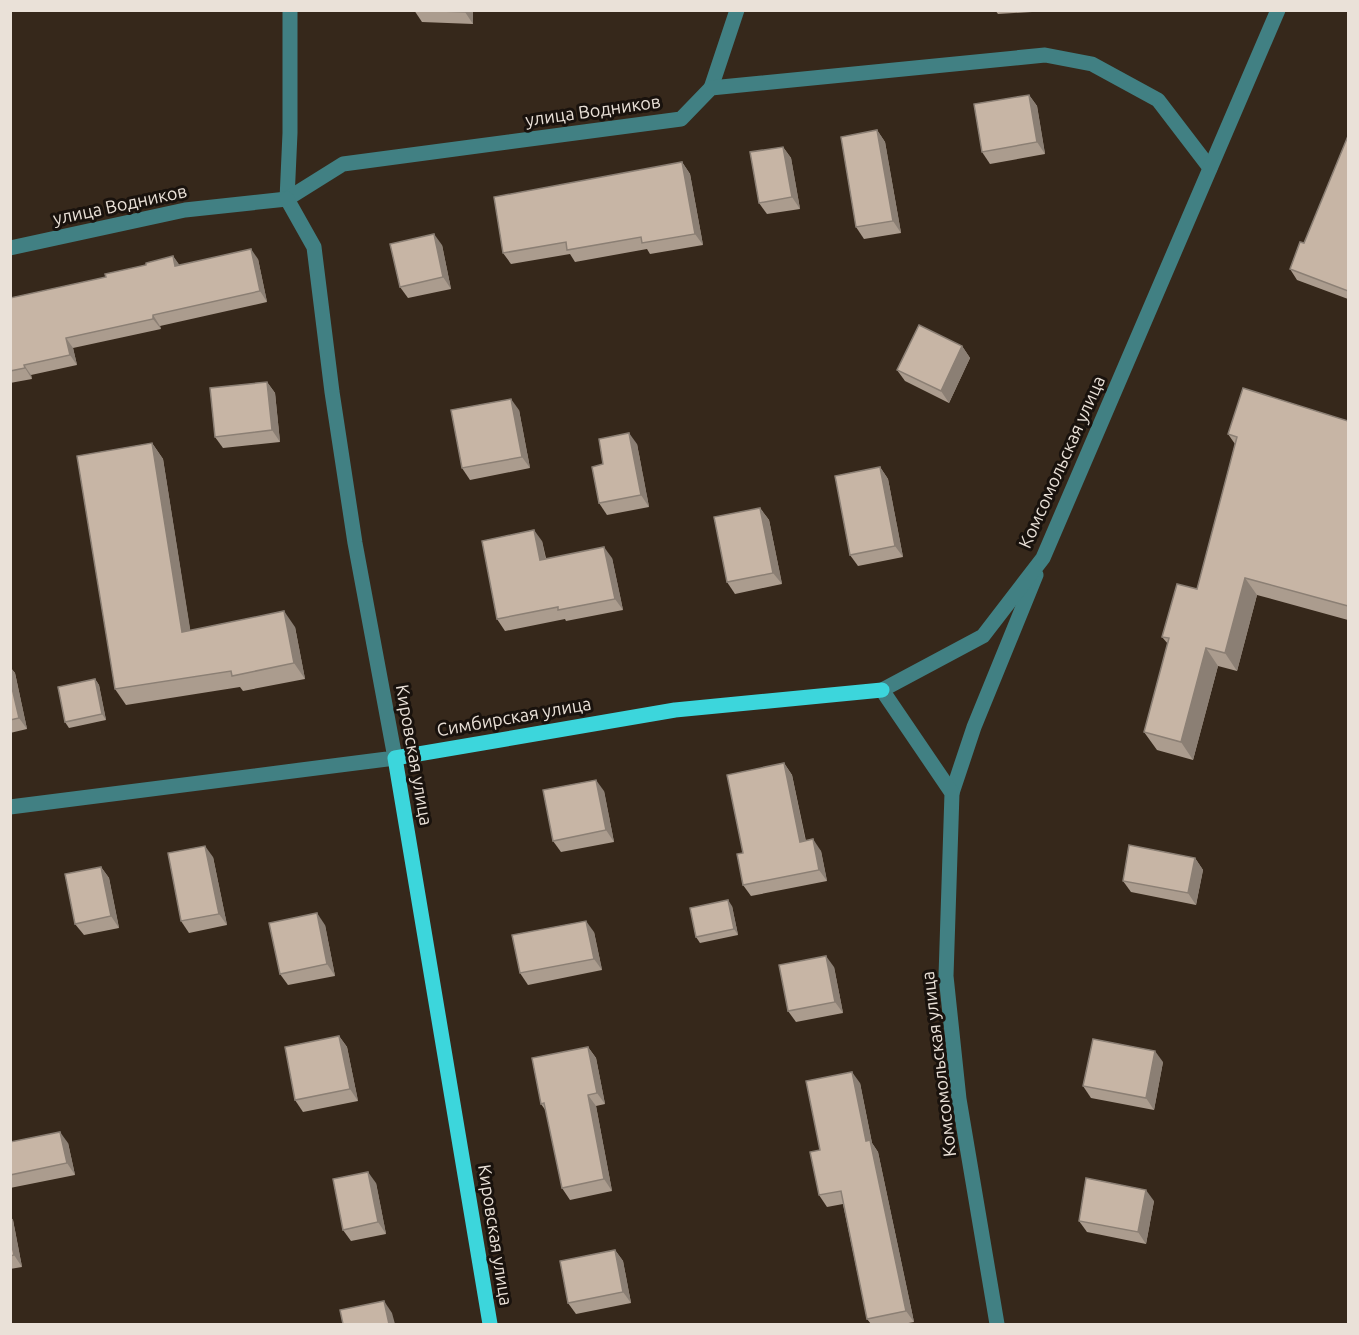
<svg xmlns="http://www.w3.org/2000/svg" width="1359" height="1335" font-family="Ubuntu,sans-serif">
  <rect width="100%" height="100%" fill="#36281b"/>
  <g fill="none" stroke-linecap="round" stroke-linejoin="round">
    <g stroke="#418083" stroke-width="15">
      <polyline points="711,88 737,10"/>
      <polyline points="287,199 290,133 290,10"/>
      <polyline points="10,248 185,210 287,199 343,164 681,119 711,88 1045,55 1092,64 1158,100 1210,168"/>
      <polyline points="952,793 974,727 1036,575"/>
      <polyline points="10,807 395,758 355,543 332,392 314,247 287,199"/>
      <polyline points="997,1324 959,1099 946,976 952,793 882,690 983,636 1043,558 1278,10"/>
    </g>
    <polyline stroke="#3cd6dc" stroke-width="15" points="490,1324 395,758 675,710 882,690"/>
  </g>
  <g fill="#ab9c8e">
    <polygon points="414,10 473,10 473,24 422,22"/>
    <polygon points="995,10 1064,10 998,14"/>
    <polygon points="1029,95 1037,106 1045,154 990,164 982,152"/>
    <polygon points="877,130 885,142 901,233 864,239 856,227"/>
    <polygon points="1348,136 1348,299 1297,280 1290,269 1304,243"/>
    <polygon points="783,147 791,158 800,209 767,214 759,203"/>
    <polygon points="682,162 690,174 703,245 650,254 647,249 575,262 570,254 511,264 503,253"/>
    <polygon points="442,245 451,289 408,298 400,287"/>
    <polygon points="173,256 179,265 258,259 267,302 160,326 161,329 73,348 77,365 31,375 32,379 10,383 10,297 11,298 106,277"/>
    <polygon points="962,346 970,358 949,403 905,381 897,370"/>
    <polygon points="267,382 275,393 280,442 223,448 215,437"/>
    <polygon points="519,410 530,468 470,480 462,468"/>
    <polygon points="1348,421 1348,620 1257,595 1237,671 1218,666 1193,760 1157,750 1144,732 1168,644 1162,637 1197,589 1235,444 1228,434"/>
    <polygon points="152,443 163,459 190,630 295,627 305,679 243,691 240,687 126,705 115,689"/>
    <polygon points="637,444 649,507 607,515 599,503 603,464"/>
    <polygon points="880,467 888,479 903,557 858,566 850,555"/>
    <polygon points="760,508 769,520 782,584 735,594 727,582"/>
    <polygon points="542,541 546,558 612,558 623,610 566,621 565,619 505,631 497,619"/>
    <polygon points="10,667 15,673 27,729 10,733"/>
    <polygon points="95,679 99,685 106,720 69,728 65,722"/>
    <polygon points="784,763 792,775 806,841 821,851 827,881 751,896 743,885 743,853"/>
    <polygon points="604,791 614,842 561,852 553,841"/>
    <polygon points="213,857 227,925 189,933 181,921"/>
    <polygon points="1195,858 1203,870 1196,905 1131,892 1123,881"/>
    <polygon points="101,867 109,878 119,928 84,935 75,924"/>
    <polygon points="732,906 738,935 700,943 696,937"/>
    <polygon points="325,925 335,976 288,985 280,974"/>
    <polygon points="594,932 602,970 528,985 520,973"/>
    <polygon points="834,967 843,1013 796,1022 788,1011"/>
    <polygon points="339,1036 347,1047 358,1101 303,1112 295,1100"/>
    <polygon points="588,1047 596,1058 605,1104 596,1106 612,1191 570,1200 562,1188 546,1111 541,1104"/>
    <polygon points="1163,1062 1154,1110 1091,1098 1083,1086"/>
    <polygon points="860,1083 872,1143 878,1152 914,1322 903,1324 871,1324 867,1319 843,1204 827,1207 819,1195 820,1150"/>
    <polygon points="10,1142 68,1143 75,1175 10,1188"/>
    <polygon points="376,1183 386,1234 351,1241 343,1230"/>
    <polygon points="1154,1201 1146,1244 1087,1232 1079,1221"/>
    <polygon points="10,1216 13,1220 22,1267 10,1269"/>
    <polygon points="615,1250 623,1261 631,1303 576,1314 568,1303"/>
  </g>
  <g fill="#8b7f74">
    <polygon points="465,10 473,10 473,24 465,12"/>
    <polygon points="1029,95 1037,106 1045,154 1037,142"/>
    <polygon points="877,130 885,142 901,233 893,221"/>
    <polygon points="783,147 791,158 800,209 792,197"/>
    <polygon points="682,162 690,174 703,245 695,234"/>
    <polygon points="434,234 442,245 451,289 443,277"/>
    <polygon points="251,249 258,259 267,302 260,291"/>
    <polygon points="173,256 181,267 175,266"/>
    <polygon points="153,315 160,326 161,329 153,319"/>
    <polygon points="66,338 73,348 77,365 70,355"/>
    <polygon points="962,346 970,358 949,403 941,391"/>
    <polygon points="24,365 31,375 32,379 25,368"/>
    <polygon points="267,382 275,393 280,442 272,430"/>
    <polygon points="511,399 519,410 530,468 522,457"/>
    <polygon points="629,433 637,444 649,507 641,495"/>
    <polygon points="152,443 163,459 193,647 182,632"/>
    <polygon points="880,467 888,479 903,557 895,546"/>
    <polygon points="760,508 769,520 782,584 773,573"/>
    <polygon points="534,530 542,541 548,571 540,560"/>
    <polygon points="604,547 612,558 623,610 615,599"/>
    <polygon points="1245,578 1257,595 1237,671 1225,653"/>
    <polygon points="284,611 295,627 305,679 294,663"/>
    <polygon points="1206,648 1218,666 1193,760 1181,742"/>
    <polygon points="10,667 15,673 27,729 19,718 10,679"/>
    <polygon points="95,679 99,685 106,720 102,714"/>
    <polygon points="784,763 792,775 808,853 800,842"/>
    <polygon points="596,780 604,791 614,842 606,830"/>
    <polygon points="813,839 821,851 827,881 819,870"/>
    <polygon points="205,846 213,857 227,925 219,914"/>
    <polygon points="1195,858 1203,870 1196,905 1188,893"/>
    <polygon points="101,867 109,878 119,928 111,916"/>
    <polygon points="728,900 732,906 738,935 734,929"/>
    <polygon points="317,913 325,925 335,976 327,964"/>
    <polygon points="586,921 594,932 602,970 594,959"/>
    <polygon points="826,956 834,967 843,1013 835,1002"/>
    <polygon points="339,1036 347,1047 358,1101 350,1089"/>
    <polygon points="588,1047 596,1058 605,1104 597,1093"/>
    <polygon points="1155,1051 1163,1062 1154,1110 1146,1098"/>
    <polygon points="852,1072 860,1083 872,1143 878,1152 914,1322 906,1311 866,1141"/>
    <polygon points="588,1095 596,1106 612,1191 604,1179"/>
    <polygon points="60,1132 68,1143 75,1175 67,1163"/>
    <polygon points="368,1172 376,1183 386,1234 378,1222"/>
    <polygon points="1146,1190 1154,1201 1146,1244 1138,1232"/>
    <polygon points="10,1216 13,1220 22,1267 14,1255 10,1237"/>
    <polygon points="615,1250 623,1261 631,1303 623,1292"/>
    <polygon points="384,1301 392,1313 395,1324 389,1324"/>
  </g>
  <g fill="#c7b5a5" stroke="#8b7f74" stroke-width="1.5">
    <polygon points="414,10 465,10 465,12"/>
    <polygon points="1029,95 1037,142 982,152 974,104"/>
    <polygon points="877,130 893,221 856,227 841,137"/>
    <polygon points="1348,136 1348,291 1290,269 1300,242 1304,243"/>
    <polygon points="783,147 792,197 759,203 750,152"/>
    <polygon points="682,162 695,234 642,243 641,237 567,250 566,242 503,253 494,197"/>
    <polygon points="434,234 443,277 400,287 390,244"/>
    <polygon points="251,249 260,291 153,315 153,319 66,338 70,355 24,365 25,368 10,371 10,298 106,277 105,274 146,265 146,263 173,256 175,266"/>
    <polygon points="919,325 962,346 941,391 897,370"/>
    <polygon points="267,382 272,430 215,437 210,388"/>
    <polygon points="1243,388 1348,421 1348,606 1245,578 1225,653 1206,648 1181,742 1144,732 1169,638 1162,637 1177,584 1197,589 1237,437 1228,434"/>
    <polygon points="511,399 522,457 462,468 451,410"/>
    <polygon points="629,433 641,495 599,503 592,467 603,464 599,439"/>
    <polygon points="152,443 182,632 284,611 294,663 232,676 231,671 115,689 77,456"/>
    <polygon points="880,467 895,546 850,555 835,476"/>
    <polygon points="760,508 773,573 727,582 714,517"/>
    <polygon points="534,530 540,560 604,547 615,599 558,610 558,607 497,619 482,541"/>
    <polygon points="10,679 19,718 10,720"/>
    <polygon points="95,679 102,714 65,722 58,687"/>
    <polygon points="784,763 800,842 813,839 819,870 743,885 737,854 743,853 727,775"/>
    <polygon points="596,780 606,830 553,841 543,790"/>
    <polygon points="1129,845 1195,858 1188,893 1123,881"/>
    <polygon points="205,846 219,914 181,921 168,853"/>
    <polygon points="101,867 111,916 75,924 65,874"/>
    <polygon points="728,900 734,929 696,937 690,908"/>
    <polygon points="317,913 327,964 280,974 269,923"/>
    <polygon points="586,921 594,959 520,973 512,935"/>
    <polygon points="826,956 835,1002 788,1011 779,965"/>
    <polygon points="339,1036 350,1089 295,1100 285,1047"/>
    <polygon points="1093,1039 1155,1051 1146,1098 1083,1086"/>
    <polygon points="588,1047 597,1093 588,1095 604,1179 562,1188 544,1103 541,1104 532,1058"/>
    <polygon points="852,1072 866,1141 870,1140 906,1311 867,1319 841,1191 819,1195 810,1152 820,1150 806,1081"/>
    <polygon points="60,1132 67,1163 10,1175 10,1142"/>
    <polygon points="368,1172 378,1222 343,1230 333,1179"/>
    <polygon points="1086,1178 1146,1190 1138,1232 1079,1221"/>
    <polygon points="10,1237 14,1255 10,1256"/>
    <polygon points="615,1250 623,1292 568,1303 560,1261"/>
    <polygon points="384,1301 389,1324 343,1324 340,1310"/>
  </g>
  <g text-anchor="middle" stroke-width="6" stroke-linejoin="round" paint-order="stroke">
    <g font-size="18" fill="#eae1d8" stroke="#19120d">
      <text transform="translate(593 111) rotate(-8)" y="6">улица Водников</text>
      <text transform="translate(120 205) rotate(-12)" y="6">улица Водников</text>
      <text transform="translate(1062 462) rotate(-66)" y="6">Комсомольская улица</text>
      <text transform="translate(514 717) rotate(-10)" y="6">Симбирская улица</text>
      <text transform="translate(414 755) rotate(80)" y="6">Кировская улица</text>
      <text transform="translate(939 1064) rotate(-97)" y="6">Комсомольская улица</text>
      <text transform="translate(495 1235) rotate(81)" y="6">Кировская улица</text>
    </g>
  </g>
  <rect width="1359" height="1335" fill="none" stroke="#eae1d8" stroke-width="24"/>
</svg>
